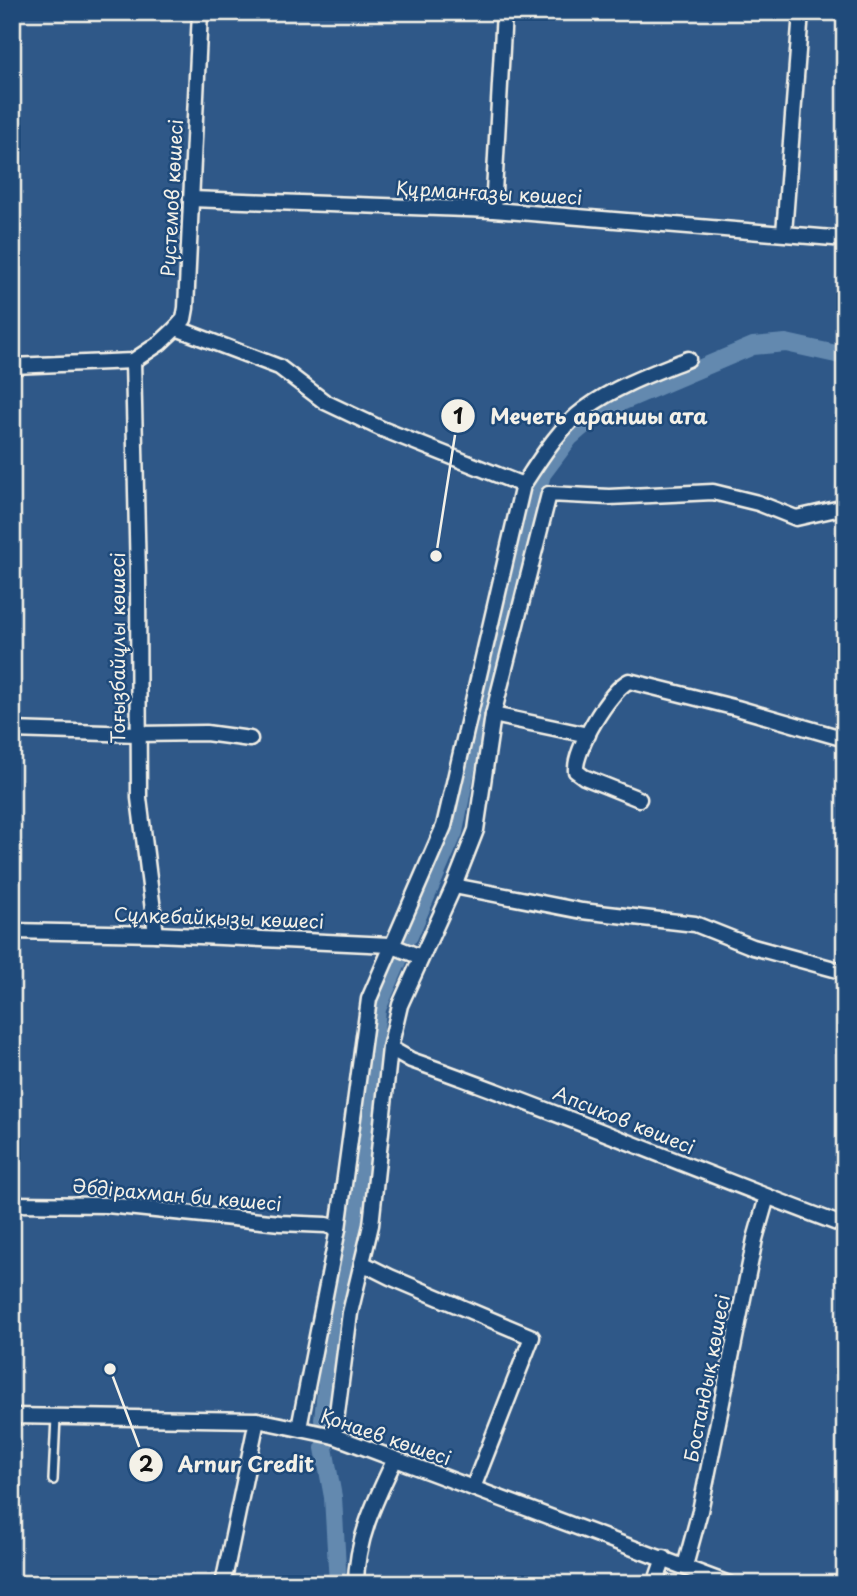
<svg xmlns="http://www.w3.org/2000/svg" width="857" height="1596" font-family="'Playpen Sans',sans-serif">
  <rect width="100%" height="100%" fill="#2f5888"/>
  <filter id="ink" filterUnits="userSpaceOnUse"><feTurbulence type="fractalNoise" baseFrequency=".0143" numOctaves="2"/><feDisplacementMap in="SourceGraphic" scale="14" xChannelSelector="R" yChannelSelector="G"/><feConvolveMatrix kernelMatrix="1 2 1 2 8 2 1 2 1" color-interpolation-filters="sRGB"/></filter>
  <g filter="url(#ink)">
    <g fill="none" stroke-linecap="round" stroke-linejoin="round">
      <g stroke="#6389af" stroke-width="18">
        <polyline points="409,936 454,832 478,707 542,474 569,438 600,411 753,346 786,343 845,356"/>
        <polyline points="323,1420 334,1310 357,1210 377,1009 398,961"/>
        <polyline points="324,1448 333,1497 338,1584"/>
      </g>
      <defs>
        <polyline id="service" points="53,1480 56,1417"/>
        <g id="minor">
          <polyline points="191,199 493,210 845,239"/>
          <polyline points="493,210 504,12"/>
          <polyline points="784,233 801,12"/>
          <polyline points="176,328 279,367 325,402 382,429 523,485"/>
          <polyline points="133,361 138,577 139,798 156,934"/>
          <polyline points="12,366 133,361 160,343 176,328 184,319 186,308 200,12"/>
          <polyline points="493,715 588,735"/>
          <polyline points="12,730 137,734 206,733 250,739"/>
          <path d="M 639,799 L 584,777 L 576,771 C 574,750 610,690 629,681 L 737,708 L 845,739"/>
          <polyline points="454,886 582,911 695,924 753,947 845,972"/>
          <polyline points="12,931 156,934 390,945 421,957"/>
          <path d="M 390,1048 L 411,1060 C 557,1111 699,1172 845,1226"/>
          <polyline points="12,1204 107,1205 280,1223 326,1225 338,1229"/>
          <polyline points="362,1263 390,1277 532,1337 473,1488"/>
          <polyline points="12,1416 257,1420 334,1436 729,1584"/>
          <path d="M 299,1428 L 338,1229 L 369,999 L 444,826 L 523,485 C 541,458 559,428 585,409 C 616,386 653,373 688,359"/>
          <polyline points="334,1436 350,1313 371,1225 390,1048 400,1005 454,886 476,830 493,715 549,494 609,497 713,492 758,503 796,518 845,507"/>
          <polyline points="685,1566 700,1511 755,1239 767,1197"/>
          <polyline points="223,1584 257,1420"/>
          <path d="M 356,1584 C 356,1539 376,1499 395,1459"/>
          <polyline points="655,1584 664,1558"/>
        </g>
      </defs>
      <use href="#service" stroke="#f4f1e8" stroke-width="12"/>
      <use href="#minor" stroke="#f4f1e8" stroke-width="19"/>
      <use href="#service" stroke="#1f4a7a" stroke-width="7"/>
      <use href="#minor" stroke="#1f4a7a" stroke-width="14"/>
    </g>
  </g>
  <g text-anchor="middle" stroke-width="5" stroke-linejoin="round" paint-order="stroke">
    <g font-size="19" fill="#f4f1e8" stroke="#1f4a7a">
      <text transform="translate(489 193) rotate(3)" y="7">Құрманғазы көшесі</text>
      <text transform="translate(172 198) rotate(-87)" y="7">Рүстемов көшесі</text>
      <text transform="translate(118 648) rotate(-90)" y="7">Тоғызбайұлы көшесі</text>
      <text transform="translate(219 918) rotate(2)" y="7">Сұлкебайқызы көшесі</text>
      <text transform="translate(624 1120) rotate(22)" y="7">Апсиков көшесі</text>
      <text transform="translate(177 1195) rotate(5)" y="7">Әбдірахман би көшесі</text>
      <text transform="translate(707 1378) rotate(-79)" y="7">Бостандық көшесі</text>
      <text transform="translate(386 1437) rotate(19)" y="7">Қонаев көшесі</text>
    </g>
  </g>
  <path fill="none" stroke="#f4f1e8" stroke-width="2.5" d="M436 556L458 416M110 1369L146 1465"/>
  <g fill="#f4f1e8" stroke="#1f4a7a" stroke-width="2.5">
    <circle cx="436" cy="556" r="7"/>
    <circle cx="110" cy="1369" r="7"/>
    <circle cx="458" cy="416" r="18"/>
    <circle cx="146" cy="1465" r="18"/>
  </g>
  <g font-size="21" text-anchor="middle" font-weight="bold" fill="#111">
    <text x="458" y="424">1</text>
    <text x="146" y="1472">2</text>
  </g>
  <g font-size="21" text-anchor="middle" font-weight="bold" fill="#f4f1e8" stroke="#1f4a7a" stroke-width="5" stroke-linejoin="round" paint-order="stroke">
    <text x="599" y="424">Мечеть араншы ата</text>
    <text x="246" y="1472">Arnur Credit</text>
  </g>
  <rect width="857" height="1596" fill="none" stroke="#1f4a7a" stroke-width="42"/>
  <rect x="21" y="21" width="815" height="1554" fill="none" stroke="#f4f1e8" stroke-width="2.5" filter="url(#ink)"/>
</svg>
